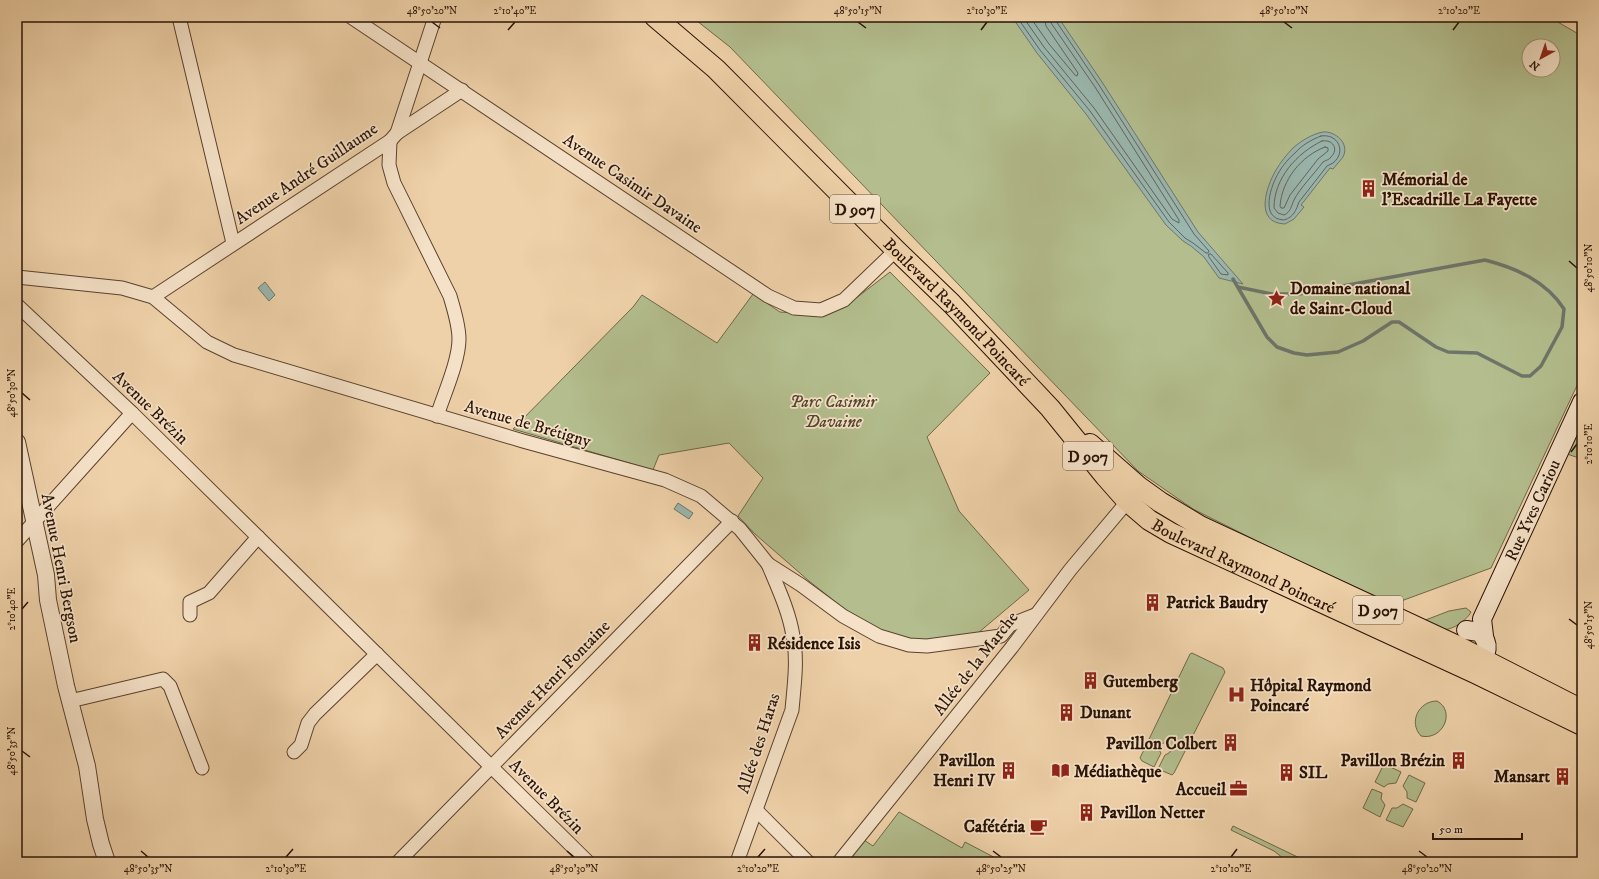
<svg xmlns="http://www.w3.org/2000/svg" width="1599" height="879" font-family="'IM FELL DW Pica',serif">
  <rect width="100%" height="100%" fill="#efd1a9"/>
  <filter id="stains"><feTurbulence type="fractalNoise" baseFrequency=".005" numOctaves="4"/><feColorMatrix values="0 0 0 0 .2 0 0 0 0 .09 0 0 0 0 .02 0 0 0 .5 -.17"/></filter>
  <radialGradient id="worn" r=".72"><stop offset=".6" stop-color="#630" stop-opacity="0"/><stop offset="1" stop-color="#630" stop-opacity=".3"/></radialGradient>
  <g fill="#b3bd8d" stroke="#6e6849" fill-rule="evenodd">
    <path d="M 692,17 L 1549,17 L 1582,36 L 1582,375 L 1491,568 L 1393,604 L 1281,553 L 1193,509 L 1138,471 L 730,47 ZM 1529,46 L 1553,46 L 1553,70 L 1529,70 Z"/>
    <polygon points="890,272 990,373 927,437 959,511 1029,590 978,633 927,642 901,641 870,629 809,581 755,534 738,516 763,478 729,443 659,455 653,470 513,429 633,307 642,295 717,343 753,294 780,312 821,315 843,308"/>
    <polygon points="1582,419 1582,459 1564,453"/>
    <path d="M 1466,608 L 1471,612 C 1467,620 1451,632 1441,629 C 1435,627 1429,623 1423,621 L 1449,611 Z"/>
    <polygon points="1192,653 1223,668 1225,672 1174,773 1172,775 1158,769 1165,755 1169,753 1171,750 1170,745 1168,743 1163,743 1159,746 1159,750 1161,753 1154,767 1142,761 1140,758 1190,654"/>
    <path d="M 1437,701 C 1456,711 1443,741 1421,736 C 1408,722 1419,701 1437,701 Z"/>
    <polygon points="1384,764 1401,772 1396,783 1388,784 1384,787 1375,782"/>
    <polygon points="1409,775 1425,783 1416,802 1407,798 1407,792 1403,786"/>
    <polygon points="1372,789 1382,793 1381,799 1385,805 1380,817 1363,808"/>
    <polygon points="1403,804 1413,809 1403,827 1386,820 1392,808 1397,808"/>
    <polygon points="899,812 962,848 965,842 1003,862 846,862 864,840 873,846"/>
    <polygon points="1233,826 1308,862 1288,862 1274,851 1231,830"/>
  </g>
  <g fill="#9ab6ae" stroke="#6d756a">
    <polygon points="1012,17 1058,17 1102,82 1198,232 1243,284 1219,278 1204,257 1191,246 1183,241 1166,225 1086,114 1037,53"/>
    <path d="M 1323,132 C 1335,131 1350,143 1343,157 C 1340,161 1336,165 1333,169 L 1330,168 L 1301,205 L 1304,207 L 1294,219 L 1285,224 C 1254,223 1266,187 1276,170 C 1280,163 1287,154 1293,148 C 1301,141 1312,134 1323,132 Z"/>
    <polygon points="265,282 275,295 269,301 258,288"/>
    <polygon points="678,503 693,513 689,519 674,509"/>
  </g>
  <g fill="none" stroke-linecap="round" stroke-linejoin="round">
    <g stroke="#62645a" stroke-width="1">
      <polyline points="1017,17 1040,50 1090,111 1169,222 1185,238 1193,243 1206,253 1208,253 1209,251 1194,234 1099,85 1056,21 1055,17"/>
      <polyline points="1023,17 1044,47 1094,108 1172,219 1179,223 1179,220 1095,87 1051,23 1050,17"/>
      <polyline points="1030,17 1049,44 1075,75 1077,76 1078,73 1046,26 1044,17"/>
      <path d="M 1321,136 C 1338,133 1347,152 1333,163 C 1331,164 1329,165 1327,166 L 1299,202 C 1296,210 1294,217 1284,220 C 1259,219 1271,185 1279,172 C 1283,165 1289,158 1295,153 C 1302,145 1311,140 1321,136 Z"/>
      <path d="M 1322,141 C 1333,139 1339,149 1331,157 C 1329,160 1326,160 1323,162 C 1314,174 1300,188 1294,200 C 1291,206 1291,212 1284,215 L 1278,213 L 1274,208 C 1274,178 1297,153 1322,141 Z"/>
      <path d="M 1325,147 L 1328,148 L 1328,151 L 1318,159 L 1290,195 L 1284,208 L 1281,208 L 1280,206 C 1282,180 1301,156 1325,147 Z"/>
      <polygon points="1209,254 1211,254 1228,273 1228,275 1221,274 1209,257"/>
    </g>
    <path stroke="#6d756a" stroke-width="3.5" d="M 1233,279 L 1267,337 L 1277,347 L 1294,353 L 1307,355 L 1338,352 L 1363,341 L 1392,322 L 1399,322 L 1436,347 L 1448,352 L 1477,353 L 1522,376 L 1530,376 L 1541,366 L 1562,327 L 1564,309 C 1546,281 1516,268 1485,260 L 1299,294 L 1272,294 L 1238,287"/>
    <defs>
      <g id="minor">
        <polyline points="179,17 233,243"/>
        <polyline points="351,17 768,296 794,308 821,310 844,300 896,250"/>
        <polyline points="397,133 462,90"/>
        <path d="M 390,141 L 389,165 L 394,183 L 450,296 C 454,310 459,325 459,339 C 459,361 444,394 437,416"/>
        <polyline points="17,277 122,288 153,297 207,342 234,355 523,441 665,480 701,496 740,529 768,564 801,585 843,616 879,636 909,645 927,646 1001,636 1010,625 1035,615"/>
        <polyline points="153,297 390,141 397,133 435,17"/>
        <polyline points="17,305 132,413 588,862"/>
        <polyline points="17,541 132,413"/>
        <polyline points="190,615 190,602 209,593 258,537"/>
        <polyline points="70,701 163,679 170,686 202,768"/>
        <polyline points="294,752 301,745 308,723 315,714 377,654"/>
        <polyline points="756,810 808,862"/>
        <polyline points="398,862 732,521"/>
        <path d="M 737,862 L 792,710 C 794,686 798,660 793,636 C 789,611 778,588 768,564"/>
        <polyline points="839,862 1012,647 1070,570 1132,496"/>
      </g>
      <polyline id="tertiary" points="17,442 46,575 48,600 66,686 87,766 95,819 101,844 107,862"/>
      <g id="secondary">
        <path d="M 1466,630 L 1479,632 C 1494,646 1484,657 1476,672"/>
        <path id="s1" d="M 1484,636 L 1482,619 L 1582,402"/>
      </g>
      <g id="primary">
        <path id="s2" d="M 655,17 L 716,69 L 896,250 L 952,304 L 1050,408 L 1105,476 L 1128,502 L 1149,520 L 1171,533 L 1475,673 L 1582,725"/>
        <polyline points="1090,444 1139,487 1160,502 1200,526 1453,644 1582,710"/>
      </g>
    </defs>
    <use href="#minor" stroke="#5a422e" stroke-width="15"/>
    <use href="#tertiary" stroke="#5a422e" stroke-width="18"/>
    <use href="#secondary" stroke="#291305" stroke-width="20"/>
    <use href="#primary" stroke="#291305" stroke-width="22"/>
    <use href="#minor" stroke="#f5e1c7" stroke-width="13"/>
    <use href="#tertiary" stroke="#f5e1c7" stroke-width="16"/>
    <use href="#secondary" stroke="#f5e1c7" stroke-width="18"/>
    <use href="#primary" stroke="#efd1a9" stroke-width="20"/>
    <polyline stroke="#291305" stroke-width="3" stroke-dasharray="7 7" stroke-linecap="butt" points="1575,17 1582,21"/>
  </g>
  <path fill="none" stroke="#291305" stroke-width="1.5" d="M 432,22 L 440,28M 858,22 L 866,28M 1284,22 L 1292,28M 508,30 L 515,22M 981,30 L 987,22M 1453,30 L 1459,22M 1569,261 L 1577,268M 22,393 L 30,400M 1571,452 L 1577,444M 22,609 L 28,602M 1569,619 L 1577,625M 22,751 L 30,757M 141,851 L 148,857M 567,851 L 574,857M 993,851 L 1001,857M 1419,851 L 1427,857M 286,857 L 293,849M 758,857 L 765,849M 1231,857 L 1237,849"/>
  <defs>
    <symbol id="building-bare" viewBox="-9 -9 18 18"><path d="M-4-6H4V6H1V3H-1V6H-4ZM-2.5-4.3h1.7v1.8h-1.7ZM.8-4.3h1.7v1.8H.8ZM-2.5-1h1.7V.8h-1.7ZM.8-1h1.7V.8H.8Z" fill="#8f2418" stroke="#f5e1c7" stroke-width="2.5" paint-order="stroke"/></symbol>
    <symbol id="sight-bare" viewBox="-9 -9 18 18"><path d="M0-6L1.8-2.2L6-1.7L2.9 1.2L3.7 5.4L0 3.3L-3.7 5.4L-2.9 1.2L-6-1.7L-1.8-2.2Z" fill="#8f2418" stroke="#f5e1c7" stroke-width="2.5" paint-order="stroke"/></symbol>
    <symbol id="hospital-bare" viewBox="-9 -9 18 18"><path d="M-5-5h3v3.5h4V-5h3V5h-3V1.5h-4V5h-3Z" fill="#8f2418" stroke="#f5e1c7" stroke-width="2.5" paint-order="stroke"/></symbol>
    <symbol id="library-bare" viewBox="-9 -9 18 18"><path d="M-6-4Q-3-5.5-.7-3.5V5Q-3 3-6 4ZM6-4Q3-5.5 .7-3.5V5Q3 3 6 4Z" fill="#8f2418" stroke="#f5e1c7" stroke-width="2.5" paint-order="stroke"/></symbol>
    <symbol id="office-bare" viewBox="-9 -9 18 18"><path d="M-6-3h4V-5.5h4V-3h4V5H-6ZM-1-4.5V-3h2v-1.5ZM-6 0V1H6V0Z" fill="#8f2418" stroke="#f5e1c7" stroke-width="2.5" paint-order="stroke"/></symbol>
    <symbol id="cafe-bare" viewBox="-9 -9 18 18"><path d="M-5.5-4.5H6V0H3Q3 3.5 0 3.5H-2.5Q-5.5 3.5-5.5 0ZM3-3.2v2h1.7v-2ZM-6 4.5H4V6H-6Z" fill="#8f2418" stroke="#f5e1c7" stroke-width="2.5" paint-order="stroke"/></symbol>
  </defs>
  <g fill-rule="evenodd">
    <use href="#building-bare" x="1356" y="176" width="25" height="25"/>
    <use href="#sight-bare" x="1264" y="286" width="25" height="25"/>
    <use href="#building-bare" x="1140" y="590" width="25" height="25"/>
    <use href="#building-bare" x="742" y="630" width="25" height="25"/>
    <use href="#building-bare" x="1078" y="668" width="25" height="25"/>
    <use href="#hospital-bare" x="1224" y="682" width="25" height="25"/>
    <use href="#building-bare" x="1054" y="700" width="25" height="25"/>
    <use href="#building-bare" x="1218" y="730" width="25" height="25"/>
    <use href="#building-bare" x="1446" y="748" width="25" height="25"/>
    <use href="#building-bare" x="996" y="758" width="25" height="25"/>
    <use href="#library-bare" x="1048" y="758" width="25" height="25"/>
    <use href="#building-bare" x="1274" y="760" width="25" height="25"/>
    <use href="#building-bare" x="1550" y="764" width="25" height="25"/>
    <use href="#office-bare" x="1226" y="776" width="25" height="25"/>
    <use href="#building-bare" x="1074" y="800" width="25" height="25"/>
    <use href="#cafe-bare" x="1026" y="814" width="25" height="25"/>
  </g>
  <g text-anchor="middle" stroke-width="3.5" stroke-linejoin="round" paint-order="stroke">
    <g fill="#f5e1c7" stroke="#66513f" stroke-width="1">
      <rect x="830" y="195" width="50" height="28" rx="3"/>
      <rect x="1063" y="442" width="50" height="28" rx="3"/>
      <rect x="1353" y="596" width="50" height="28" rx="3"/>
    </g>
    <g font-size="16" font-weight="bold" fill="#291305">
      <text x="855" y="215">D 907</text>
      <text x="1088" y="462">D 907</text>
      <text x="1378" y="616">D 907</text>
    </g>
    <g font-size="17" fill="#291305" stroke="#f5e1c7">
      <text transform="translate(306 173) rotate(-34)" y="6">Avenue André Guillaume</text>
      <text transform="translate(633 183) rotate(34)" y="6">Avenue Casimir Davaine</text>
      <text dy="6" stroke="none"><textPath href="#s2" startOffset="422">Boulevard Raymond Poincaré</textPath></text>
      <text transform="translate(151 407) rotate(44)" y="6">Avenue Brézin</text>
      <text transform="translate(528 423) rotate(16)" y="6">Avenue de Brétigny</text>
      <text dy="6" stroke="none"><textPath href="#s1" startOffset="137">Rue Yves Cariou</textPath></text>
      <text dy="6" stroke="none"><textPath href="#s2" startOffset="811">Boulevard Raymond Poincaré</textPath></text>
      <text transform="translate(62 568) rotate(79)" y="6">Avenue Henri Bergson</text>
      <text transform="translate(975 663) rotate(-52)" y="6">Allée de la Marche</text>
      <text transform="translate(552 679) rotate(-46)" y="6">Avenue Henri Fontaine</text>
      <text transform="translate(758 743) rotate(-72)" y="6">Allée des Haras</text>
      <text transform="translate(547 796) rotate(45)" y="6">Avenue Brézin</text>
    </g>
    <g font-size="17" font-weight="bold" fill="#291305" stroke="#f5e1c7" text-anchor="start">
      <text x="1382" y="185">Mémorial de<tspan x="1382" dy="20">l'Escadrille La Fayette</tspan></text>
      <text x="1290" y="294">Domaine national<tspan x="1290" dy="20">de Saint-Cloud</tspan></text>
      <text x="1166" y="608">Patrick Baudry</text>
      <text x="767" y="649">Résidence Isis</text>
      <text x="1103" y="687">Gutemberg</text>
      <text x="1250" y="691">Hôpital Raymond<tspan x="1250" dy="20">Poincaré</tspan></text>
      <text x="1080" y="718">Dunant</text>
      <text x="1217" y="749" text-anchor="end">Pavillon Colbert</text>
      <text x="995" y="766" text-anchor="end">Pavillon<tspan x="995" dy="20">Henri IV</tspan></text>
      <text x="1445" y="766" text-anchor="end">Pavillon Brézin</text>
      <text x="1074" y="777">Médiathèque</text>
      <text x="1299" y="778">SIL</text>
      <text x="1550" y="782" text-anchor="end">Mansart</text>
      <text x="1226" y="795" text-anchor="end">Accueil</text>
      <text x="1100" y="818">Pavillon Netter</text>
      <text x="1025" y="832" text-anchor="end">Cafétéria</text>
    </g>
    <g font-size="17" font-style="italic" fill="#52462e" stroke="#f5e1c7">
      <text x="833" y="407">Parc Casimir<tspan x="833" dy="20">Davaine</tspan></text>
    </g>
  </g>
  <rect width="1599" height="879" fill="none" stroke="#efd1a9" stroke-width="44"/>
  <g transform="translate(1541 58) rotate(220)"><circle r="19" fill="#f5e1c7" stroke="#a38f79"/>
  <path d="M0-3L7 15L0 10L-7 15Z" fill="#8f2418"/>
  <text y="-6" font-size="11" font-weight="bold" text-anchor="middle" fill="#291305">N</text>
  </g>
  <path d="M1433 833v6h89v-6" fill="none" stroke="#291305" stroke-width="2"/>
  <text x="1439" y="833" font-size="12" fill="#291305" stroke="#f5e1c7" stroke-width="3" paint-order="stroke">50 m</text>
  <rect x="22" y="22" width="1555" height="835" fill="none" stroke="#291305" stroke-width="1.5"/>
  <g font-size="10" text-anchor="middle" fill="#291305">
    <text x="432" y="14">48°50'20"N</text>
    <text x="515" y="14">2°10'40"E</text>
    <text x="858" y="14">48°50'15"N</text>
    <text x="987" y="14">2°10'30"E</text>
    <text x="1284" y="14">48°50'10"N</text>
    <text x="1459" y="14">2°10'20"E</text>
    <text transform="translate(1588 268) rotate(-90)" y="4">48°50'10"N</text>
    <text transform="translate(11 393) rotate(-90)" y="4">48°50'30"N</text>
    <text transform="translate(1588 444) rotate(-90)" y="4">2°10'10"E</text>
    <text transform="translate(11 609) rotate(-90)" y="4">2°10'40"E</text>
    <text transform="translate(1588 625) rotate(-90)" y="4">48°50'15"N</text>
    <text transform="translate(11 751) rotate(-90)" y="4">48°50'35"N</text>
    <text x="148" y="872">48°50'35"N</text>
    <text x="286" y="872">2°10'30"E</text>
    <text x="574" y="872">48°50'30"N</text>
    <text x="758" y="872">2°10'20"E</text>
    <text x="1001" y="872">48°50'25"N</text>
    <text x="1231" y="872">2°10'10"E</text>
    <text x="1427" y="872">48°50'20"N</text>
  </g>
  <rect width="100%" height="100%" filter="url(#stains)"/>
  <rect width="100%" height="100%" fill="url(#worn)"/>
</svg>
